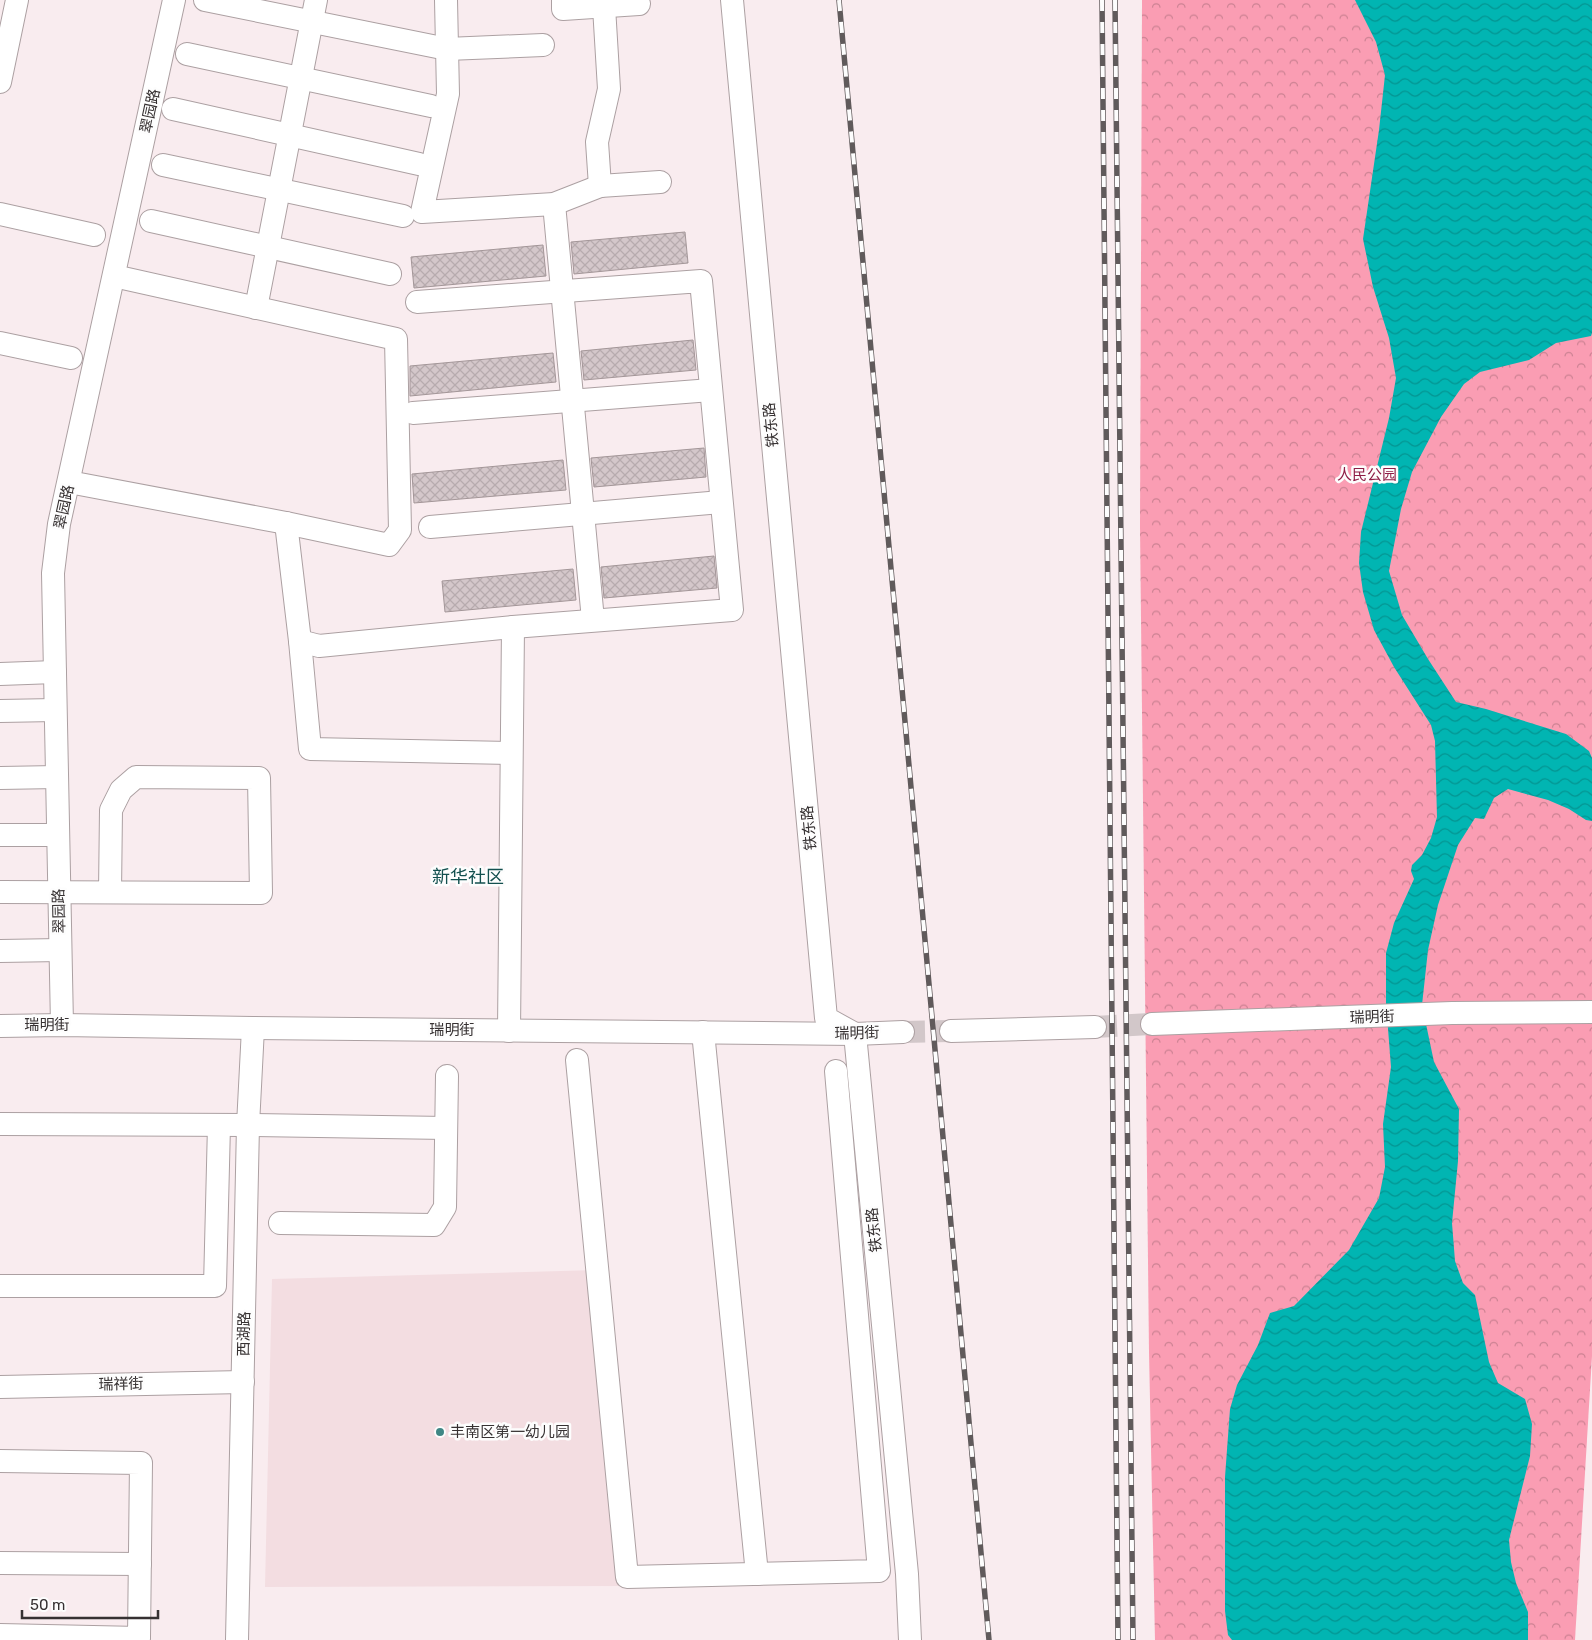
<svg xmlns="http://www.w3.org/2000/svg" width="1592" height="1640" font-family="Rubik,'Noto Sans SC',sans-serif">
  <defs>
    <pattern id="park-crowns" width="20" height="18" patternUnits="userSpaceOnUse" patternTransform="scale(1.25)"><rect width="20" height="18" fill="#fa9db3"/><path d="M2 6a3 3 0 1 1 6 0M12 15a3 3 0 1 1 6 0" fill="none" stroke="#cb8192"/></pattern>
    <pattern id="water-waves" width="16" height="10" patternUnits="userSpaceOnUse" patternTransform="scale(1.25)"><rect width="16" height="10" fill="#01b5b2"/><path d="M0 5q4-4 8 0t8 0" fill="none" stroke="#049491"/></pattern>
    <pattern id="building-cross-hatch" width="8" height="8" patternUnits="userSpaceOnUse" patternTransform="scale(1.25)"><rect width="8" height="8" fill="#d4c7ca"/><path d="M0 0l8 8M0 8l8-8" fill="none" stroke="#b7abae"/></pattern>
  </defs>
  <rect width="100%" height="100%" fill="#f9ecef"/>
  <polygon fill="#f3dde1" points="597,1270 625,1586 265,1587 272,1279"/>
  <polygon fill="url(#park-crowns)" points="1142,0 1592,0 1592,1356 1575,1640 1155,1640 1149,1352 1140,527"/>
  <polygon fill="url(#water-waves)" points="1355,0 1592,0 1592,333 1591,336 1556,343 1529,360 1480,372 1464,384 1441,417 1412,472 1401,509 1389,571 1402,615 1428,659 1456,702 1486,709 1566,734 1589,751 1592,758 1592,821 1586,820 1569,809 1548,800 1508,789 1494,798 1484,819 1475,818 1458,845 1438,905 1428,950 1422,1005 1434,1062 1459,1109 1458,1161 1452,1223 1455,1261 1463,1283 1475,1295 1489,1362 1498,1383 1525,1399 1532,1424 1530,1456 1509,1540 1511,1562 1516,1583 1528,1612 1528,1640 1232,1640 1228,1635 1225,1611 1225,1477 1230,1409 1237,1385 1258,1345 1270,1313 1294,1306 1349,1250 1379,1198 1385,1167 1383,1124 1391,1067 1386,1003 1386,953 1394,923 1414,879 1411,871 1412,865 1422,855 1431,838 1437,817 1435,741 1431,725 1394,667 1374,630 1363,592 1359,563 1361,532 1389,418 1396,378 1389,338 1373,287 1363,239 1379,130 1385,75 1376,42"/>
  <g fill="url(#building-cross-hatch)" stroke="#a39698">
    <polygon points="685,232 688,263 574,274 571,242"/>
    <polygon points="543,245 546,276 414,288 411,257"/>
    <polygon points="693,340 696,370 584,380 581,351"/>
    <polygon points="553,353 556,382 410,396 410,366"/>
    <polygon points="704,448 706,477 594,487 591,458"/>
    <polygon points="563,460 566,490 414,503 412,474"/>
    <polygon points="714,556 717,588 604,598 601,567"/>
    <polygon points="573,569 576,600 445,612 442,581"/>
  </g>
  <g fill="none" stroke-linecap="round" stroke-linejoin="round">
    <g stroke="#d2c7c9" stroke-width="22" stroke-dasharray="22 11" stroke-linecap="butt">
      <polyline points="1095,1027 1152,1024"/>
      <polyline points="903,1032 951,1031"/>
    </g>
    <defs>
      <g id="minor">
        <polyline points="205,0 447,49 543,45"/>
        <polyline points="446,0 448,94 422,212 554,204 600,186 660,182"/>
        <polyline points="563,0 563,9 639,4"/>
        <polyline points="732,0 826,1018 855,1034 907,1574 910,1640"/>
        <polyline points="187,54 431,106"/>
        <polyline points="0,82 17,0"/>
        <polyline points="173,109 419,164"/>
        <polyline points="163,165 403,216"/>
        <polyline points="600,186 597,142 609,89 604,7"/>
        <polyline points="554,204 593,620"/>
        <polyline points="0,214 94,235"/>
        <polyline points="151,221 390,274"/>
        <polyline points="256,308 316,0"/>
        <polyline points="0,343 71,358"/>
        <polyline points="413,413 711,390"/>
        <polyline points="69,482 286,523 389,545 400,530 396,339 114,276"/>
        <polyline points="286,523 300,641 319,646 513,627 732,610 701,281 417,302"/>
        <polyline points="430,527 721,502"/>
        <polyline points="300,641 310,749 511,753"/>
        <polyline points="0,674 55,672"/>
        <polyline points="0,711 55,710"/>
        <polyline points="0,778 57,777"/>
        <polyline points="0,835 57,835"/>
        <polyline points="0,892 261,893 259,778 136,777 121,790 111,810 110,892"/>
        <polyline points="0,951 60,950"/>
        <polyline points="1152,1024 1452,1013 1592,1012"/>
        <polyline points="62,1025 53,573 59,524 174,0"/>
        <polyline points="0,1026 62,1025 253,1028 855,1034 903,1032"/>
        <polyline points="509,1031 513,627"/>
        <polyline points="951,1031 1095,1027"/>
        <polyline points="703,1032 757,1574"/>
        <polyline points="577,1060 627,1577 879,1571 836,1071"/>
        <polyline points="1,1124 248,1125 446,1128"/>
        <polyline points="280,1223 434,1225 445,1207 447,1076"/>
        <polyline points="0,1286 215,1286 219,1125"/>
        <polyline points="0,1387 243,1382"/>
        <polyline points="0,1461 141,1463 139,1638 0,1635"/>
        <polyline points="0,1563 140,1564"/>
        <polyline points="237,1640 248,1125 253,1028"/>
      </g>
    </defs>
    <use href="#minor" stroke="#aca0a2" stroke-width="24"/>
    <use href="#minor" stroke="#fff" stroke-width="22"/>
    <defs>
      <g id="rail">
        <polyline points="839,0 989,1640"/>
        <polyline points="1102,0 1118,1640"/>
        <polyline points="1115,0 1133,1640"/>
      </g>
    </defs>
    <use href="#rail" stroke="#605a5b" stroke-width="5.5"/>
    <use href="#rail" stroke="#fdfdfd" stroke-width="4" stroke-dasharray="11" stroke-linecap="butt"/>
  </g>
  <circle fill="#3f8785" stroke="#fdfdfd" stroke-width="2" cx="440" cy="1432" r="5"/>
  <g text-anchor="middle" stroke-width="5" stroke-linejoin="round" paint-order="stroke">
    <g font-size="15" fill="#363132" stroke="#fdfdfd">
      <text transform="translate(150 111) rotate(-78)" y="5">翠园路</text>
      <text transform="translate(771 425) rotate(-95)" y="5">铁东路</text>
      <text transform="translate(64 507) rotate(-78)" y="5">翠园路</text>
      <text transform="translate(809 828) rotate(-95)" y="5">铁东路</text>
      <text transform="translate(59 911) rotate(-91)" y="5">翠园路</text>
      <text transform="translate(1372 1017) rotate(-2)" y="5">瑞明街</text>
      <text x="47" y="1030">瑞明街</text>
      <text x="452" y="1035">瑞明街</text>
      <text transform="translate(857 1033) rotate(-1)" y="5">瑞明街</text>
      <text transform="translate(874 1230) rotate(-96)" y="5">铁东路</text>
      <text transform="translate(244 1334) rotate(-89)" y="5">西湖路</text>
      <text transform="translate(121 1384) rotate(-1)" y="5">瑞祥街</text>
    </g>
    <g font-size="15" fill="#8e1d46" stroke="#fdfdfd">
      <text x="1367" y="480">人民公园</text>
    </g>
    <g font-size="15" fill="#363132" stroke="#fdfdfd" text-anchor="start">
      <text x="450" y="1437">丰南区第一幼儿园</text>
    </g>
    <g font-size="18" fill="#13504f" stroke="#fdfdfd">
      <text x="468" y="883">新华社区</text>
    </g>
  </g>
  <path d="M22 1610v8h136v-8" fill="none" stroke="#363132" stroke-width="2.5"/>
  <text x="30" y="1610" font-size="15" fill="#363132" stroke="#fdfdfd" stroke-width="4" paint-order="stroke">50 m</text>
</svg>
